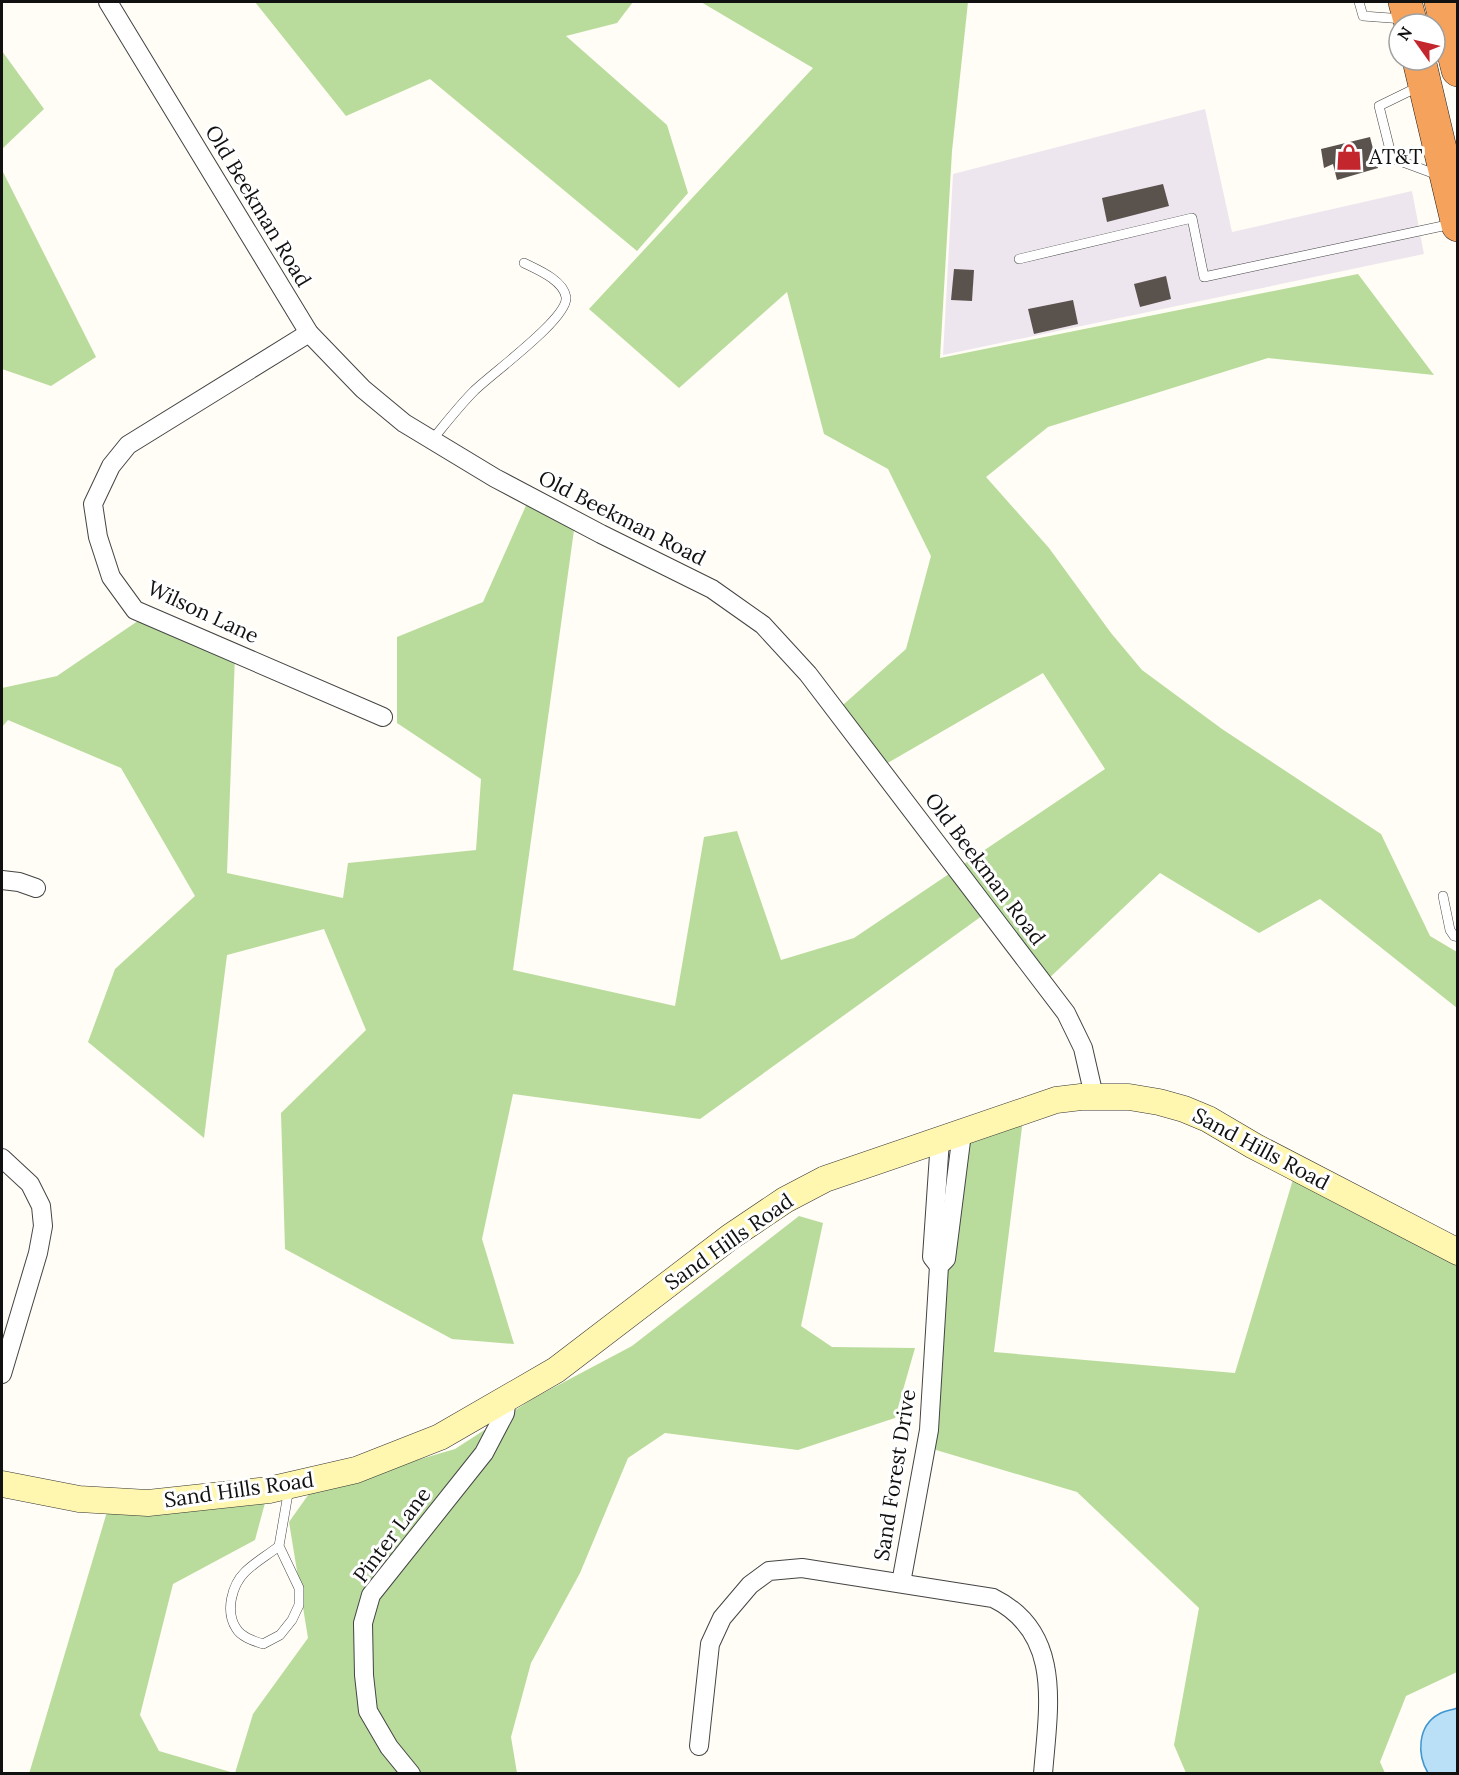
<svg xmlns="http://www.w3.org/2000/svg" width="1459" height="1775" font-family="Lora,serif">
  <rect width="100%" height="100%" fill="#fffdf5"/>
  <polygon fill="#eee6ef" points="1205,109 1232,232 1412,191 1424,254 943,355 953,174"/>
  <g fill="#b9dc9c">
    <polygon points="255,2 633,2 617,23 566,36 667,125 688,193 637,251 430,79 346,116"/>
    <polygon points="701,2 968,2 952,151 940,358 1358,274 1434,375 1268,358 1048,427 986,477 1049,548 1111,633 1142,670 1222,729 1381,834 1430,936 1457,952 1457,1008 1320,899 1259,933 1160,873 1044,983 986,913 700,1119 513,1094 482,1239 514,1344 452,1339 285,1249 281,1113 366,1030 324,929 227,955 204,1138 88,1042 115,969 195,896 121,768 8,720 2,727 2,688 57,676 151,612 235,655 227,873 343,898 348,863 476,850 481,779 397,723 397,637 483,602 528,501 575,523 513,970 675,1006 704,837 737,831 781,960 854,938 1105,769 1043,673 879,768 835,712 906,649 931,556 888,469 824,434 787,292 679,388 589,309 813,68"/>
    <polygon points="2,51 44,109 2,149"/>
    <polygon points="2,170 96,357 51,386 2,369"/>
    <polygon points="1024,1111 994,1352 1235,1373 1297,1166 1457,1250 1457,1672 1406,1696 1380,1762 1385,1773 1186,1773 1174,1745 1199,1608 1077,1492 926,1447 963,1128"/>
    <polygon points="799,1216 823,1223 801,1326 832,1347 915,1348 895,1418 798,1450 665,1433 628,1458 580,1573 531,1663 511,1737 517,1773 235,1773 253,1714 308,1638 289,1522 311,1491 455,1449 534,1398 632,1346"/>
    <polygon points="269,1488 255,1540 173,1584 140,1715 159,1751 234,1773 29,1774 112,1495"/>
  </g>
  <path fill="#b9e0f7" stroke="#3f96cf" stroke-width="1.5" d="M 1457,1708 L 1457,1773 L 1428,1773 C 1417,1755 1417,1726 1439,1714 C 1444,1711 1452,1710 1457,1708 Z"/>
  <g fill="#5a524d">
    <polygon points="1370,137 1378,168 1337,180 1333,164 1324,168 1321,149"/>
    <polygon points="1163,184 1169,206 1107,222 1102,198"/>
    <polygon points="954,269 974,270 972,301 951,300"/>
    <polygon points="1166,276 1171,299 1140,307 1134,284"/>
    <polygon points="1073,300 1078,324 1034,334 1028,309"/>
  </g>
  <g fill="none" stroke-linecap="round" stroke-linejoin="round">
    <defs>
      <g id="lane">
        <polyline points="1359,2 1363,16 1404,19"/>
        <polyline points="1420,86 1379,106 1392,158 1438,175"/>
        <polyline points="1019,259 1192,218 1204,277 1452,224"/>
        <path d="M 432,440 C 446,423 459,406 474,391 C 491,374 569,318 566,297 C 563,280 538,270 524,263"/>
        <polyline points="1443,896 1450,930 1454,936 1458,937"/>
        <path d="M 279,1546 L 299,1588 L 299,1605 L 292,1620 L 280,1635 L 263,1644 C 254,1641 241,1637 236,1628 C 225,1611 232,1585 245,1572 C 255,1562 268,1555 279,1546 L 289,1488"/>
      </g>
      <g id="street">
        <polyline points="108,2 309,333 363,389 404,423 495,478 601,534 712,589 763,625 808,674 1066,1013 1083,1048 1094,1096"/>
        <polyline points="309,333 128,445 111,466 93,504 98,537 111,577 135,610 383,717"/>
        <polyline points="2,880 19,882 36,888"/>
        <polyline points="2,1158 30,1184 41,1206 43,1226 38,1253 2,1374"/>
        <polyline points="939,1266 932,1257 940,1140"/>
        <polyline points="901,1583 929,1430 939,1266 946,1259 962,1133"/>
        <path d="M 699,1746 L 710,1644 L 722,1618 L 750,1585 L 769,1571 L 802,1568 L 993,1598 C 1064,1633 1048,1709 1043,1774"/>
        <polyline points="411,1774 389,1747 368,1711 364,1675 363,1623 371,1595 484,1453 505,1413 507,1397"/>
      </g>
      <polyline id="secondary" points="2,1484 79,1499 148,1503 269,1490 356,1470 440,1437 556,1370 730,1237 785,1200 825,1179 1056,1100 1081,1097 1129,1097 1159,1102 1184,1109 1208,1119 1254,1146 1458,1252"/>
      <g id="highway">
        <polyline points="1405,2 1411,24"/>
        <polyline points="1441,2 1458,70"/>
        <polyline points="1419,60 1458,225"/>
      </g>
    </defs>
    <use href="#lane" stroke="#444" stroke-width="10"/>
    <use href="#street" stroke="#444" stroke-width="20"/>
    <use href="#secondary" stroke="#333" stroke-width="27"/>
    <use href="#highway" stroke="#222" stroke-width="34"/>
    <use href="#lane" stroke="#fff" stroke-width="9"/>
    <use href="#street" stroke="#fff" stroke-width="18"/>
    <use href="#secondary" stroke="#fff6b0" stroke-width="26"/>
    <use href="#highway" stroke="#f5a25d" stroke-width="33"/>
  </g>
  <defs>
    <symbol id="shop-bare" viewBox="-9 -9 18 18"><path d="M-5-2.5h2.3a2.7 3.5 0 0 1 5.4 0H5L5.5 6h-11ZM-1.5-2.5h3a1.5 2.3 0 0 0-3 0Z" fill="#c4262e" stroke="#fff" stroke-width="2.5" paint-order="stroke"/></symbol>
  </defs>
  <g fill-rule="evenodd">
    <use href="#shop-bare" x="1330" y="138" width="38" height="38"/>
  </g>
  <g text-anchor="middle" stroke-width="6" stroke-linejoin="round" paint-order="stroke">
    <g font-size="21" fill="#111" stroke="#fff" text-anchor="start">
      <text x="1369" y="164">AT&amp;T</text>
    </g>
    <g font-size="21" fill="#111" stroke="#fff">
      <text transform="translate(258 206) rotate(59)" y="7">Old Beekman Road</text>
      <text transform="translate(622 518) rotate(27)" y="7">Old Beekman Road</text>
      <text transform="translate(203 612) rotate(25)" y="7">Wilson Lane</text>
      <text transform="translate(985 869) rotate(53)" y="7">Old Beekman Road</text>
      <text transform="translate(1261 1149) rotate(28)" y="7">Sand Hills Road</text>
      <text transform="translate(729 1242) rotate(-35)" y="7">Sand Hills Road</text>
      <text transform="translate(895 1475) rotate(-81)" y="7">Sand Forest Drive</text>
      <text transform="translate(239 1490) rotate(-8)" y="7">Sand Hills Road</text>
      <text transform="translate(392 1535) rotate(-53)" y="7">Pinter Lane</text>
    </g>
  </g>
  <rect width="1459" height="1775" fill="none" stroke="#111111" stroke-width="6"/>
  <g transform="translate(1417 42) rotate(304)"><circle r="28" fill="#ffffff" stroke="#a0a0a0" stroke-width="1.5"/>
  <path d="M0-4.5L10 22L0 15L-10 22Z" fill="#c4262e"/>
  <text y="-9" font-size="16" font-weight="bold" text-anchor="middle" fill="#111111">N</text>
  </g>
</svg>
